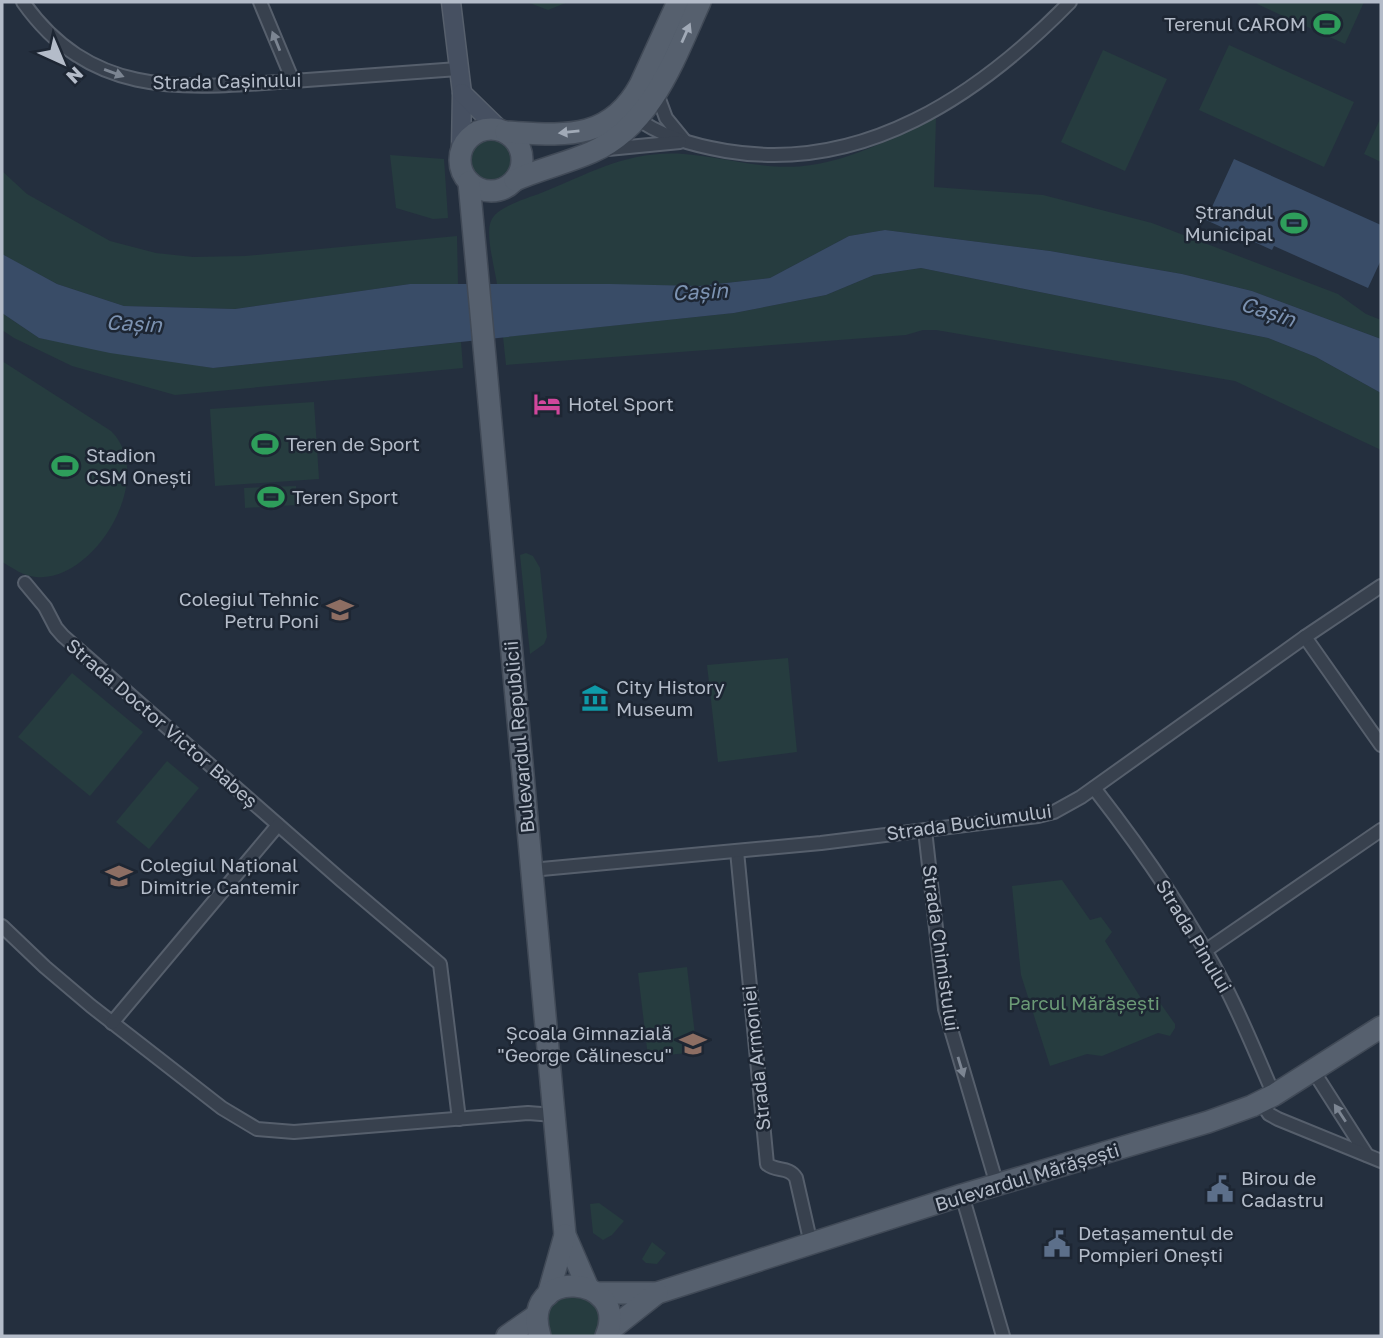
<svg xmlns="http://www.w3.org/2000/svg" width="1383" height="1338" font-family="'Golos Text',sans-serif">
  <rect width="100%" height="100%" fill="#242f3e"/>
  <g fill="#263c3f">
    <polygon points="527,2 568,2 548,10"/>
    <polygon points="1258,2 1364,2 1345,44 1257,4"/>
    <polygon points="1229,45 1354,102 1324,167 1199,110"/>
    <polygon points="1103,50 1167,79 1125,171 1061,142"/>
    <polygon points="1381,117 1381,162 1364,154"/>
    <path d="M 936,118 L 934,187 L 1043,195 L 1152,223 L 1338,294 L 1366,314 L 1381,320 L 1381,339 L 1252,291 L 1182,274 L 1050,251 L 885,230 L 849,236 L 770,278 L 699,286 L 497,284 C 495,269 485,234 491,221 C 496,207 528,198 541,193 C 591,173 628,150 684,154 C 726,157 768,172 811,165 C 854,159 896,136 936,118 Z"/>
    <circle cx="491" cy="160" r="31"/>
    <polygon points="390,155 444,159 448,218 433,219 396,208"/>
    <polygon points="2,171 27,194 110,241 156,253 193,257 245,256 457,236 458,284 410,284 235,309 124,306 57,284 3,255"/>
    <polygon points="921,268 1268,338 1316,357 1381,393 1381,450 1235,381 936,330 923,330 906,335 506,365 503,337 734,313 826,295 874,275"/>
    <polygon points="2,313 39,338 213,368 461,342 463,368 175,395 72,366 14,338 2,330"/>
    <path d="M 2,361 L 111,431 C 158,477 94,583 36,577 C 23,576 13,568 2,562 Z"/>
    <polygon points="314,402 319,479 215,486 210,409"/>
    <polygon points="296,486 297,505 245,508 244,488"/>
    <polygon points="526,553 533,556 540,568 547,637 544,644 530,654 520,555"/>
    <polygon points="788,658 797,752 718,762 707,665"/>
    <polygon points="72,673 143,732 90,796 18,737"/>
    <polygon points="167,761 199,788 149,849 116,822"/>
    <polygon points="1062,880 1090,920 1101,917 1112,932 1105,941 1144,1003 1158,1000 1175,1024 1175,1028 1170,1036 1158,1033 1102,1056 1087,1054 1050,1066 1021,975 1012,886"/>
    <polygon points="687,967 697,1052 648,1057 638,973"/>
    <polygon points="599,1203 624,1221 612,1235 603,1240 593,1233 590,1204"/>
    <polygon points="652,1242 666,1253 657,1264 646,1263 642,1259"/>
    <polygon points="569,1294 593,1300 601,1314 598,1336 549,1336 546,1315 555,1301"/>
  </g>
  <g fill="#394c67">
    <polygon points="1234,159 1381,225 1381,260 1368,288 1274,246 1272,250 1206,220"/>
    <polygon points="885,230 1050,251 1182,274 1252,291 1381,339 1381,393 1316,357 1268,338 921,268 874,275 826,295 734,313 213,368 110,353 39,338 2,313 2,254 57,284 124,306 235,309 410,284 610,284 699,286 770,278 849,236"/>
  </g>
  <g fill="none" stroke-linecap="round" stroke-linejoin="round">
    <defs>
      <g id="street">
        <path d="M 23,2 C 93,101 187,88 293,81 C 348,77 403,73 458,69"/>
        <polyline points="260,2 293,81"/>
        <polyline points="656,91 666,118 684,140"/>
        <path d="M 632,115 C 659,136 692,145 726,151 C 863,174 979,95 1070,2"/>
        <polyline points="608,149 680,142"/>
        <polyline points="25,583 45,607 56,628 63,636 341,880 440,964 459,1119"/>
        <polyline points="1305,637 1381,745"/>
        <path d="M 1094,788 C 1143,851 1189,917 1226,988 C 1244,1023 1258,1059 1274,1095"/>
        <polyline points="925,830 945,1009 997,1185"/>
        <path d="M 737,851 L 767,1164 C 776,1172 789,1166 796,1178 L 811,1244"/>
        <polyline points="531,870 821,843 1038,816 1054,812 1081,797 1305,637 1381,586"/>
        <polyline points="2,926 45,967 91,1006 222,1108 257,1129 294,1132 528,1113 554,1115"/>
        <polyline points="1205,951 1381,830"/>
        <polyline points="112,1023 278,825"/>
        <polyline points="1314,1072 1367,1155"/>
        <polyline points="1261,1102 1269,1114 1278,1119 1381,1161"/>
        <polyline points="962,1195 1003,1336"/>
      </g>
      <g id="secondary">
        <polyline points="451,2 462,93 461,151"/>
        <polyline points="462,93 499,129"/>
      </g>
      <g id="primary">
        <circle cx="491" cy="160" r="31"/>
        <path d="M 506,132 C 563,135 609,142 640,85 L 678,2"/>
        <path d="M 515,180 C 540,169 567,163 592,152 C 652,126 675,57 700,2"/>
        <polyline points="469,182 565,1235 588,1288"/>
        <polyline points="597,1293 657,1293 962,1195 1208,1122 1252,1106 1274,1095 1381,1027"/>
        <polyline points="548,1295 565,1235"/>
        <polyline points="609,1331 657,1293"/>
        <polyline points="507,1336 537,1315"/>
        <path d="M 540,1336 C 518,1265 632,1274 606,1336"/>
      </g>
    </defs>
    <use href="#street" stroke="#565f6c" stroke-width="16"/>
    <use href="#secondary" stroke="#565f6c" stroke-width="21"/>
    <use href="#primary" stroke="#414a57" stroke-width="24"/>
    <use href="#street" stroke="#38414e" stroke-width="12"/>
    <use href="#secondary" stroke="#465061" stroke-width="18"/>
    <use href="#primary" stroke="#56606e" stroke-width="21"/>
  </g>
  <defs><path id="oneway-solid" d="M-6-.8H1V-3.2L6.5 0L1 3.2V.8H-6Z" transform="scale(1.75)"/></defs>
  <g fill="#a1aab7">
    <use href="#oneway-solid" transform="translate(686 33) rotate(-66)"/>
    <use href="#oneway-solid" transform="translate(569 132) rotate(174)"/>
  </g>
  <g fill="#7c8592">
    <use href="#oneway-solid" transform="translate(276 41) rotate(-112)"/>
    <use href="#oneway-solid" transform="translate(114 73) rotate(20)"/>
    <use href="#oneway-solid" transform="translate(961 1067) rotate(73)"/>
    <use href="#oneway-solid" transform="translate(1340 1113) rotate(-123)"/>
  </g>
  <defs>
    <symbol id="stadium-bare" viewBox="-9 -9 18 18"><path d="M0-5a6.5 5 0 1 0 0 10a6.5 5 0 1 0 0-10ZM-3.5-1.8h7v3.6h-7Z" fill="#2e9e5b" stroke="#1d2633" stroke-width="2.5" paint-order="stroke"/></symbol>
    <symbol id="hotel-bare" viewBox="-9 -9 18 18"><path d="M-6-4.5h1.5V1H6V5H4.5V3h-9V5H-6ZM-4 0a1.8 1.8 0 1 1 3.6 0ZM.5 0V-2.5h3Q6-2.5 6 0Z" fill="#d1479c" stroke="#1d2633" stroke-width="2.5" paint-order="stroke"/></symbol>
    <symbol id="school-bare" viewBox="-9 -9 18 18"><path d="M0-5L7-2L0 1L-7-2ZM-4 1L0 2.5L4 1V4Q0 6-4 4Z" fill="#8d6e63" stroke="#1d2633" stroke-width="2.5" paint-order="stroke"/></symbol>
    <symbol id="museum-bare" viewBox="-9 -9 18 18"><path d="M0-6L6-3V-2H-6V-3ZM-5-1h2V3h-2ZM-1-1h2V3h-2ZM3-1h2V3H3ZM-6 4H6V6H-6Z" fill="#0f9aa8" stroke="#1d2633" stroke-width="2.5" paint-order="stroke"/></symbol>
    <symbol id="civic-bare" viewBox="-9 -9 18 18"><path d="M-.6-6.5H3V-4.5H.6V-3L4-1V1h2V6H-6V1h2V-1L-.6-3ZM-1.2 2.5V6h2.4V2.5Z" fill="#5c6f8a" stroke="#1d2633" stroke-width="2.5" paint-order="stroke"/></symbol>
  </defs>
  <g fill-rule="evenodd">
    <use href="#stadium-bare" x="1308" y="5" width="38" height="38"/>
    <use href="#stadium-bare" x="1275" y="204" width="38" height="38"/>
    <use href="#hotel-bare" x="528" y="385" width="38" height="38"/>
    <use href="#stadium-bare" x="246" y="425" width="38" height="38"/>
    <use href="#stadium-bare" x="46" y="447" width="38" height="38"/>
    <use href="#stadium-bare" x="252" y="478" width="38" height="38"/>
    <use href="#school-bare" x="321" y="591" width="38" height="38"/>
    <use href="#museum-bare" x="576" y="679" width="38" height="38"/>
    <use href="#school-bare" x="100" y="857" width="38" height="38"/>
    <use href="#school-bare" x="674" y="1025" width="38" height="38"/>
    <use href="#civic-bare" x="1201" y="1170" width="38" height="38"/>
    <use href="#civic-bare" x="1038" y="1225" width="38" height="38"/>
  </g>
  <g text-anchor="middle" stroke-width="5" stroke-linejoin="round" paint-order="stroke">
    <g font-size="19" fill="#b4bcc9" stroke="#1d2633" text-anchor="start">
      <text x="1306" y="31" text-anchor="end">Terenul CAROM</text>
      <text x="1273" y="219" text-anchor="end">Ștrandul<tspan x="1273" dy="22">Municipal</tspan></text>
      <text x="568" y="411">Hotel Sport</text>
      <text x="286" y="451">Teren de Sport</text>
      <text x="86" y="462">Stadion<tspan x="86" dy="22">CSM Onești</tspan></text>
      <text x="292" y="504">Teren Sport</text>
      <text x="319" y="606" text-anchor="end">Colegiul Tehnic<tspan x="319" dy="22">Petru Poni</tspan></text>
      <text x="616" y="694">City History<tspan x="616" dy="22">Museum</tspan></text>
      <text x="140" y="872">Colegiul Național<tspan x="140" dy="22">Dimitrie Cantemir</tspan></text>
      <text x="672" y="1040" text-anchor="end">Școala Gimnazială<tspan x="672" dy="22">"George Călinescu"</tspan></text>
      <text x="1241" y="1185">Birou de<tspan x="1241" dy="22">Cadastru</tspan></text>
      <text x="1078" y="1240">Detașamentul de<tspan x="1078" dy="22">Pompieri Onești</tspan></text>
    </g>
    <g font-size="19" fill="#b4bcc9" stroke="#1d2633">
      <text transform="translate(227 81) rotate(-1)" y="7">Strada Cașinului</text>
      <text transform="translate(162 723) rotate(41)" y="7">Strada Doctor Victor Babeș</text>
      <text transform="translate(519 737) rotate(-95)" y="7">Bulevardul Republicii</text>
      <text transform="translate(969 822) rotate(-8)" y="7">Strada Buciumului</text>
      <text transform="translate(1194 936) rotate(59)" y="7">Strada Pinului</text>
      <text transform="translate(941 948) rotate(82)" y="7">Strada Chimistului</text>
      <text transform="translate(756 1058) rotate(-96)" y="7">Strada Armoniei</text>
      <text transform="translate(1027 1177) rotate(-17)" y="7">Bulevardul Mărășești</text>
    </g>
    <g font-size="19" fill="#6b9a76" stroke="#1d2633">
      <text x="1084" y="1010">Parcul Mărășești</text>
    </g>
    <g font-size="21" font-style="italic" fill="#7c92b1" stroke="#1d2633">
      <text transform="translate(700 292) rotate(-3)" y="7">Cașin</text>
      <text transform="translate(1268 312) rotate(18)" y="7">Cașin</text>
      <text transform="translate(134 324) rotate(3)" y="7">Cașin</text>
    </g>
  </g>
  <rect width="1383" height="1338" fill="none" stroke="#b4bcc9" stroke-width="7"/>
  <g transform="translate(63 63) rotate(136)" stroke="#1d2633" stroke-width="5" paint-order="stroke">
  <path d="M0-5L12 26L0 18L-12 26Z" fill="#b4bcc9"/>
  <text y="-10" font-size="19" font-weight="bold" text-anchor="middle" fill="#b4bcc9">N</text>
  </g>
</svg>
